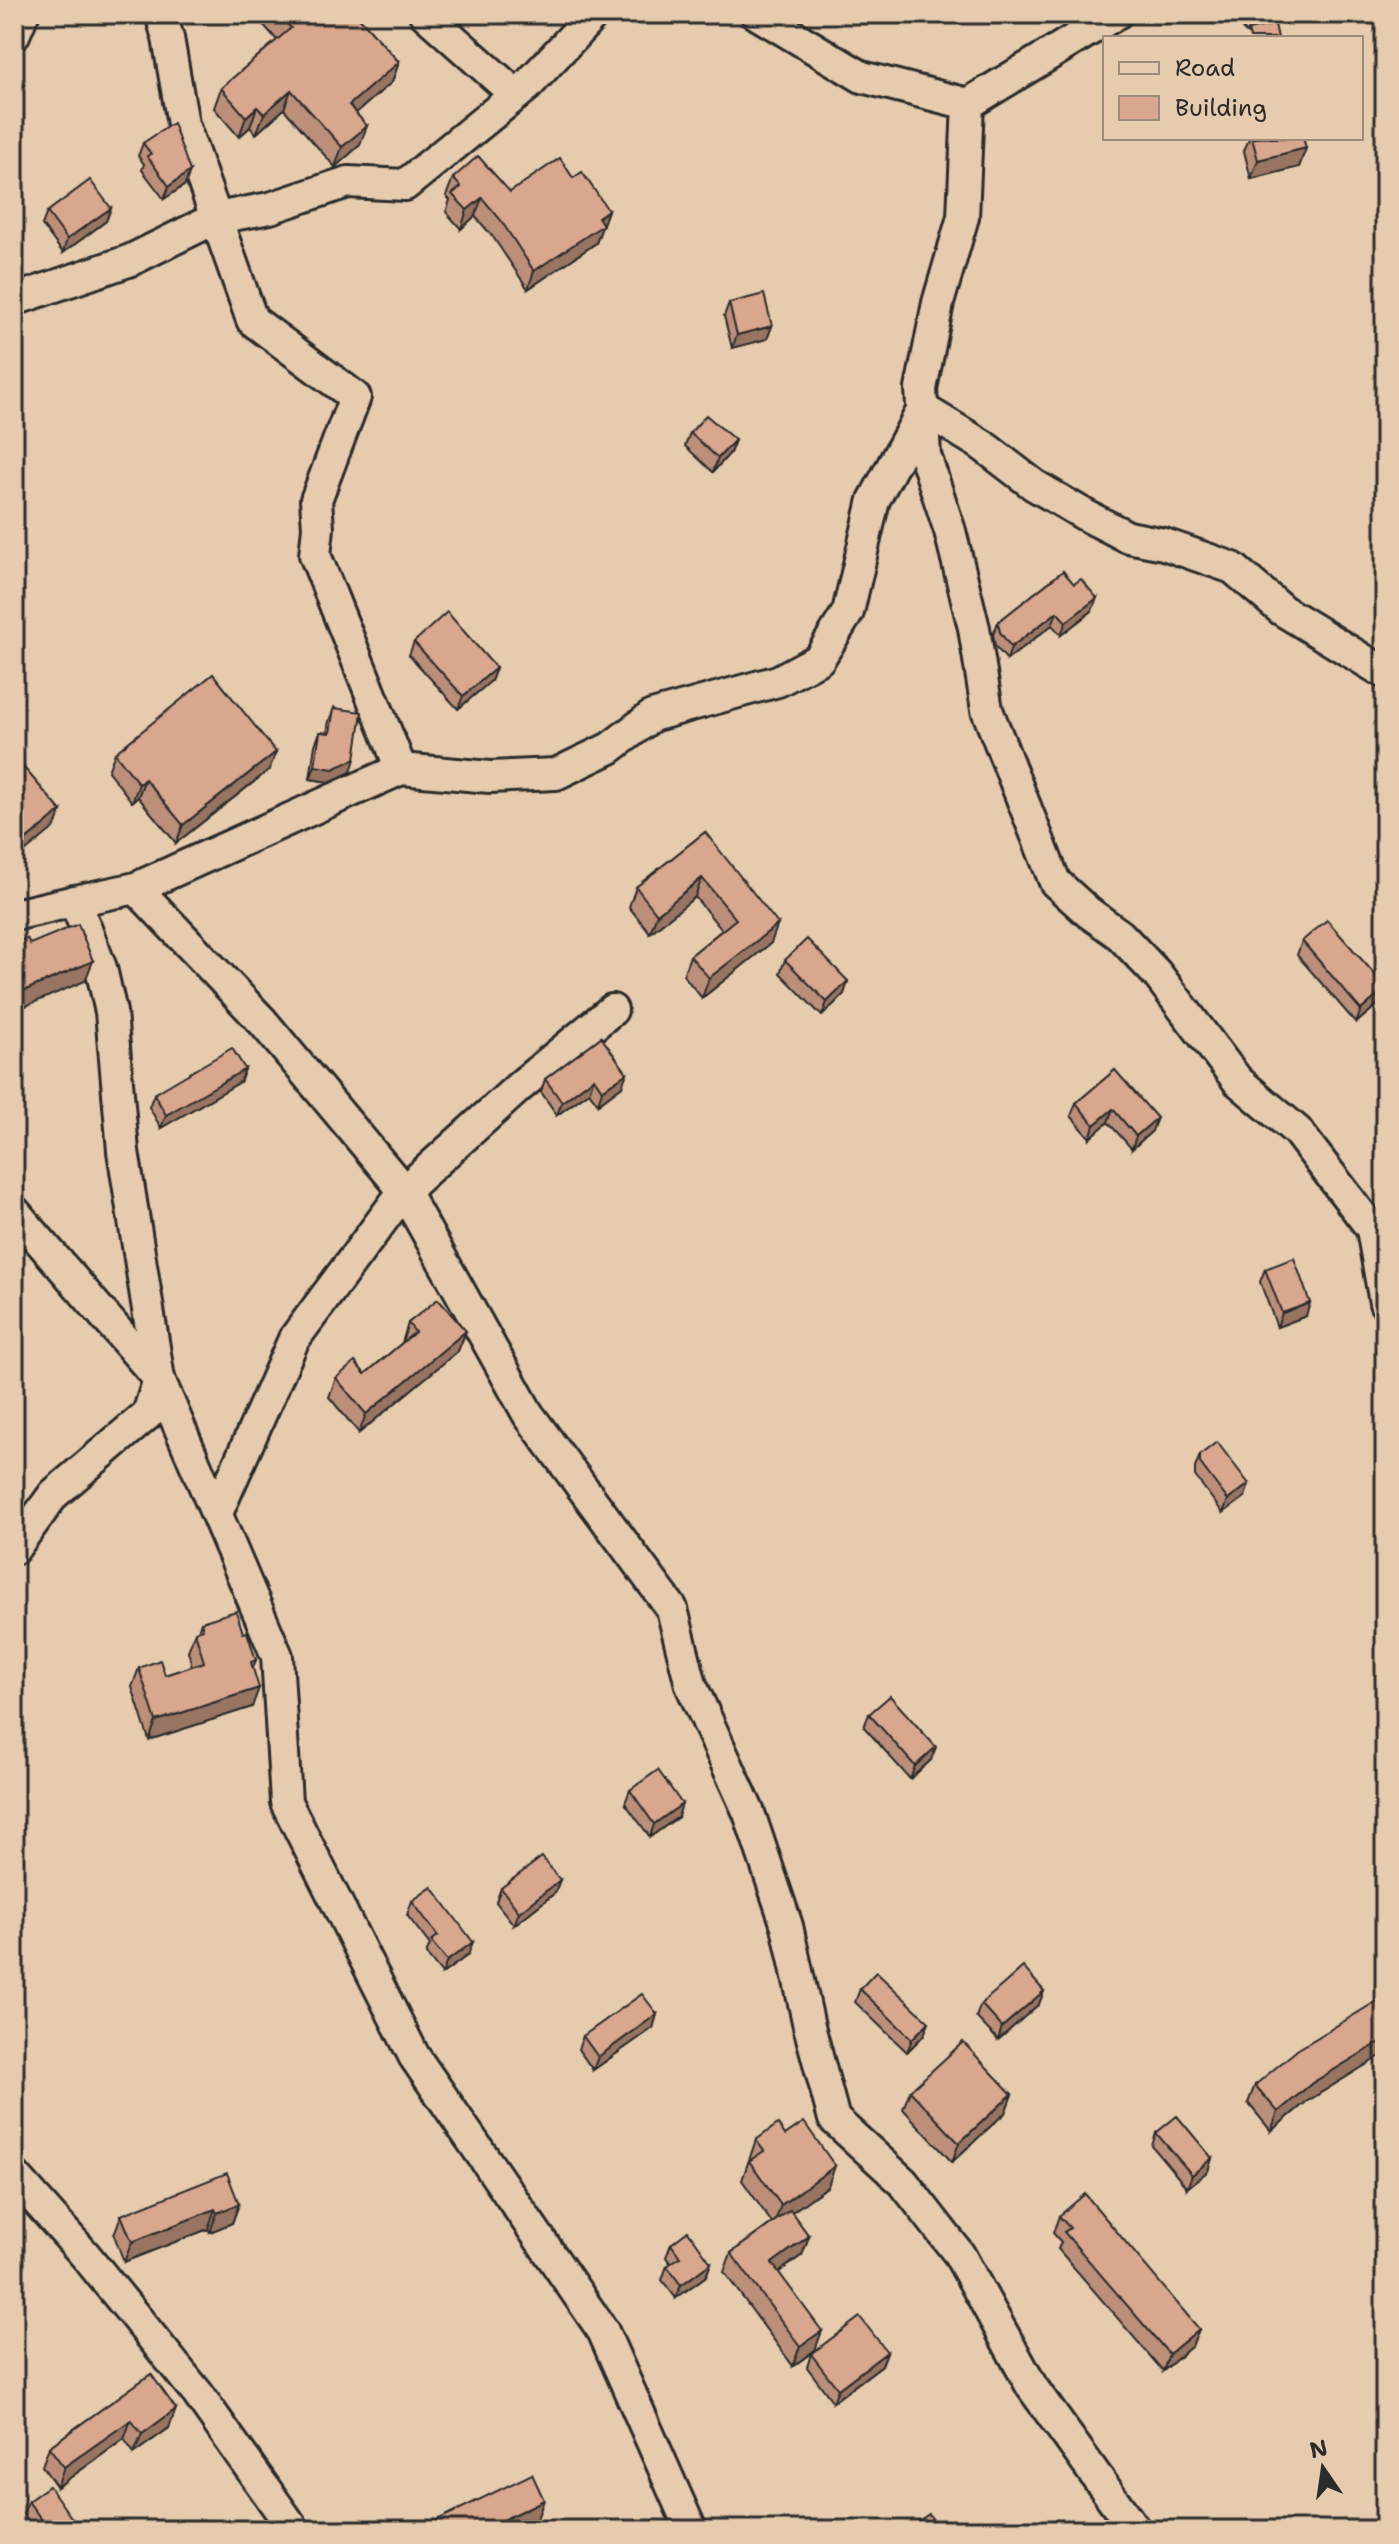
<svg xmlns="http://www.w3.org/2000/svg" width="1399" height="2544" font-family="'Shantell Sans',sans-serif">
  <rect width="100%" height="100%" fill="#e7cbae"/>
  <filter id="ink" filterUnits="userSpaceOnUse"><feTurbulence type="fractalNoise" baseFrequency=".0125" numOctaves="2"/><feDisplacementMap in="SourceGraphic" scale="16" xChannelSelector="R" yChannelSelector="G"/><feConvolveMatrix kernelMatrix="1 2 1 2 8 2 1 2 1" color-interpolation-filters="sRGB"/></filter>
  <g filter="url(#ink)">
    <g fill="none" stroke-linecap="round" stroke-linejoin="round">
      <defs>
        <g id="street">
          <polyline points="161,14 168,38 183,124 252,320 355,397 316,500 318,528 315,555 401,769 136,888 75,901 101,968 111,1012 123,1151 159,1379 277,1656 286,1802 414,2056 603,2331 691,2530"/>
          <polyline points="425,14 516,95"/>
          <polyline points="757,14 862,77 968,104"/>
          <polyline points="1116,14 968,104 963,217 938,303 921,389 925,455 950,531 974,628 987,710 1055,882 1088,912 1120,935 1157,974 1238,1081 1297,1131 1372,1229 1385,1303"/>
          <polyline points="1256,19 1257,14"/>
          <polyline points="14,35 23,14"/>
          <polyline points="14,300 131,260 216,218 270,208 348,182 405,185 527,86 594,14"/>
          <polyline points="401,769 490,777 556,774 610,748 652,716 778,681 819,659 848,612 874,500 923,409 982,445 1034,485 1085,515 1128,537 1164,544 1233,568 1282,610 1385,673"/>
          <polyline points="136,888 263,1022 404,1191 528,1414 672,1609 691,1685 749,1813 787,1926 809,2026 834,2119 903,2182 959,2254 1032,2387 1135,2530"/>
          <polyline points="14,915 75,901"/>
          <polyline points="14,1211 159,1379 148,1414 54,1494 14,1549"/>
          <polyline points="217,1513 294,1339 404,1191 520,1086 612,1010"/>
          <polyline points="14,2175 86,2256 198,2394 294,2530"/>
        </g>
      </defs>
      <use href="#street" stroke="#2b2b2b" stroke-width="36"/>
      <use href="#street" stroke="#e7cbae" stroke-width="30"/>
    </g>
    <g fill="#bb8f7a" stroke="#2b2b2b" stroke-width="2">
      <polygon points="254,14 356,14 399,62 392,82 356,113 360,145 335,167 284,109 256,134 250,127 239,137 214,108 221,88 277,40"/>
      <polygon points="1249,138 1303,138 1306,148 1299,167 1251,179 1244,151"/>
      <polygon points="143,143 185,185 164,199 142,170 144,164 138,156"/>
      <polygon points="453,178 510,192 573,178 608,210 596,243 528,289 493,237 475,216 461,229 446,212 450,200 446,196"/>
      <polygon points="111,208 106,221 63,253 42,225 47,212"/>
      <polygon points="729,303 772,326 767,339 732,348 724,316"/>
      <polygon points="690,433 735,440 730,453 713,472 685,446"/>
      <polygon points="1063,571 1092,611 1061,635 1052,625 1007,660 995,646 993,635 998,622"/>
      <polygon points="414,642 496,668 491,681 458,709 409,655"/>
      <polygon points="334,708 351,772 329,782 310,779 315,745 320,732 327,733 329,721"/>
      <polygon points="115,753 269,770 176,843 138,797 132,802 108,771"/>
      <polygon points="705,832 771,943 702,998 683,975 690,956 722,930 695,897 650,933 629,907 636,887"/>
      <polygon points="1302,941 1382,1001 1356,1023 1297,955"/>
      <polygon points="785,960 848,981 844,994 822,1016 780,973"/>
      <polygon points="601,1037 622,1086 598,1104 589,1092 557,1115 541,1092 545,1079"/>
      <polygon points="245,1069 240,1082 161,1128 149,1107 154,1094"/>
      <polygon points="1115,1070 1152,1131 1132,1149 1108,1122 1090,1138 1071,1116 1076,1103"/>
      <polygon points="1265,1269 1306,1316 1277,1327 1260,1282"/>
      <polygon points="408,1323 466,1331 458,1351 359,1433 329,1397 336,1378 365,1374 402,1343"/>
      <polygon points="1200,1455 1245,1497 1223,1513 1195,1476 1195,1468"/>
      <polygon points="201,1622 243,1633 256,1660 253,1668 252,1707 149,1740 132,1687 139,1668 165,1675 192,1666 188,1651 195,1632 198,1631"/>
      <polygon points="869,1714 931,1760 910,1779 864,1727"/>
      <polygon points="630,1790 678,1817 650,1837 625,1803"/>
      <polygon points="501,1888 555,1893 514,1925 496,1902"/>
      <polygon points="412,1901 468,1955 442,1974 426,1954 430,1945 407,1915"/>
      <polygon points="860,1989 924,2035 907,2052 855,2002"/>
      <polygon points="1044,1991 1039,2004 998,2040 976,2017 981,2004"/>
      <polygon points="1385,1996 1385,2053 1306,2102 1271,2131 1248,2103 1255,2085"/>
      <polygon points="657,2014 653,2028 593,2070 578,2049 583,2036"/>
      <polygon points="910,2091 1012,2094 1005,2113 952,2162 903,2109"/>
      <polygon points="1156,2133 1212,2158 1208,2171 1187,2188 1152,2146"/>
      <polygon points="785,2135 828,2186 791,2212 809,2236 802,2255 779,2272 815,2350 793,2366 724,2272 731,2253 772,2223 742,2180 756,2140"/>
      <polygon points="239,2204 232,2223 210,2232 208,2229 124,2262 114,2235 121,2215"/>
      <polygon points="1059,2216 1199,2329 1192,2346 1163,2371 1058,2249 1061,2242 1053,2233"/>
      <polygon points="671,2244 711,2263 706,2276 676,2298 662,2280 667,2266 671,2264 666,2257"/>
      <polygon points="887,2352 882,2365 833,2402 807,2367 811,2354"/>
      <polygon points="151,2374 169,2428 134,2453 124,2439 57,2487 42,2466 49,2447"/>
      <polygon points="28,2501 80,2530 34,2530 23,2514"/>
    </g>
    <g fill="#987463" stroke="#2b2b2b" stroke-width="2">
      <polygon points="399,62 392,82 342,125 349,105"/>
      <polygon points="291,90 284,109 256,134 264,114"/>
      <polygon points="257,107 250,127 239,137 246,117"/>
      <polygon points="367,126 360,145 335,167 342,147"/>
      <polygon points="1306,148 1299,167 1251,179 1258,160"/>
      <polygon points="190,171 185,185 164,199 169,186"/>
      <polygon points="482,198 475,216 461,229 467,210"/>
      <polygon points="111,208 106,221 63,253 67,239"/>
      <polygon points="608,210 596,243 528,289 534,271"/>
      <polygon points="772,326 767,339 732,348 737,335"/>
      <polygon points="735,440 730,453 713,472 718,458"/>
      <polygon points="1097,598 1092,611 1061,635 1066,622"/>
      <polygon points="1057,612 1052,625 1007,660 1011,647"/>
      <polygon points="496,668 491,681 458,709 463,696"/>
      <polygon points="276,752 269,770 176,843 183,825"/>
      <polygon points="355,759 351,772 329,782 310,779 315,766"/>
      <polygon points="145,779 138,797 132,802 139,784"/>
      <polygon points="61,811 55,827 14,861 14,850"/>
      <polygon points="702,878 695,897 650,933 657,914"/>
      <polygon points="778,924 771,943 702,998 709,978"/>
      <polygon points="93,961 85,981 14,1011 14,995"/>
      <polygon points="848,981 844,994 822,1016 827,1002"/>
      <polygon points="1385,989 1382,1001 1356,1023 1361,1010"/>
      <polygon points="245,1069 240,1082 161,1128 166,1115"/>
      <polygon points="627,1073 622,1086 598,1104 602,1090"/>
      <polygon points="594,1078 589,1092 557,1115 562,1102"/>
      <polygon points="1113,1109 1108,1122 1090,1138 1094,1125"/>
      <polygon points="1157,1118 1152,1131 1132,1149 1136,1136"/>
      <polygon points="1310,1303 1306,1316 1277,1327 1282,1313"/>
      <polygon points="466,1331 458,1351 359,1433 366,1414"/>
      <polygon points="1249,1484 1245,1497 1223,1513 1228,1500"/>
      <polygon points="259,1688 252,1707 149,1740 156,1721"/>
      <polygon points="936,1747 931,1760 910,1779 915,1766"/>
      <polygon points="682,1804 678,1817 650,1837 654,1824"/>
      <polygon points="560,1880 555,1893 514,1925 519,1912"/>
      <polygon points="473,1942 468,1955 442,1974 447,1961"/>
      <polygon points="1044,1991 1039,2004 998,2040 1002,2027"/>
      <polygon points="657,2014 653,2028 593,2070 598,2057"/>
      <polygon points="929,2022 924,2035 907,2052 912,2039"/>
      <polygon points="1385,2039 1385,2053 1306,2102 1271,2131 1278,2112 1312,2083"/>
      <polygon points="1012,2094 1005,2113 952,2162 959,2143"/>
      <polygon points="1212,2158 1208,2171 1187,2188 1192,2175"/>
      <polygon points="835,2166 828,2186 774,2225 781,2205"/>
      <polygon points="239,2204 232,2223 210,2232 217,2213"/>
      <polygon points="215,2209 208,2229 124,2262 132,2242"/>
      <polygon points="809,2236 802,2255 765,2282 772,2263"/>
      <polygon points="711,2263 706,2276 676,2298 681,2285"/>
      <polygon points="1199,2329 1192,2346 1163,2371 1169,2354"/>
      <polygon points="822,2331 815,2350 793,2366 800,2346"/>
      <polygon points="887,2352 882,2365 833,2402 838,2389"/>
      <polygon points="176,2409 169,2428 134,2453 142,2434"/>
      <polygon points="131,2420 124,2439 57,2487 64,2467"/>
      <polygon points="544,2500 537,2519 513,2530 487,2530 488,2527"/>
    </g>
    <g fill="#d9a68e" stroke="#2b2b2b" stroke-width="2">
      <polygon points="279,14 356,14 399,62 349,105 367,126 342,147 291,90 264,114 257,107 246,117 221,88 291,28"/>
      <polygon points="1275,24 1278,38 1250,38 1248,30"/>
      <polygon points="173,123 190,171 169,186 147,156 151,154 143,143"/>
      <polygon points="1252,138 1303,138 1306,148 1258,160"/>
      <polygon points="478,156 510,192 560,158 573,178 582,172 608,210 598,217 603,225 534,271 500,219 482,198 467,210 452,194 461,187 453,178"/>
      <polygon points="90,180 111,208 67,239 47,212"/>
      <polygon points="764,294 772,326 737,335 729,303"/>
      <polygon points="706,415 735,440 718,458 690,433"/>
      <polygon points="1063,571 1074,584 1081,579 1097,598 1066,622 1057,612 1011,647 1000,632 998,622"/>
      <polygon points="447,612 496,668 463,696 414,642"/>
      <polygon points="213,674 276,752 183,825 145,779 139,784 115,753"/>
      <polygon points="334,708 362,712 355,759 333,769 315,766 320,732 330,733"/>
      <polygon points="14,756 61,811 14,850"/>
      <polygon points="705,832 778,924 709,978 690,956 736,919 702,878 657,914 636,887"/>
      <polygon points="1327,920 1385,986 1385,989 1361,1010 1302,941"/>
      <polygon points="78,924 93,961 14,995 14,943 27,938 30,944"/>
      <polygon points="807,939 848,981 827,1002 785,960"/>
      <polygon points="601,1037 627,1073 602,1090 594,1078 562,1102 545,1079"/>
      <polygon points="232,1048 245,1069 166,1115 154,1094"/>
      <polygon points="1115,1070 1157,1118 1136,1136 1113,1109 1094,1125 1076,1103"/>
      <polygon points="1294,1258 1310,1303 1282,1313 1265,1269"/>
      <polygon points="438,1299 466,1331 366,1414 336,1378 355,1362 365,1374 415,1332 408,1323"/>
      <polygon points="1217,1442 1249,1484 1228,1500 1200,1463 1200,1455"/>
      <polygon points="236,1611 243,1633 247,1632 256,1660 251,1662 259,1688 156,1721 139,1668 160,1660 165,1675 204,1662 195,1632 203,1629 201,1622"/>
      <polygon points="890,1696 936,1747 915,1766 869,1714"/>
      <polygon points="658,1770 682,1804 654,1824 630,1790"/>
      <polygon points="542,1857 560,1880 519,1912 501,1888"/>
      <polygon points="432,1887 473,1942 447,1961 431,1941 438,1936 412,1901"/>
      <polygon points="1023,1967 1044,1991 1002,2027 981,2004"/>
      <polygon points="876,1972 929,2022 912,2039 860,1989"/>
      <polygon points="642,1994 657,2014 598,2057 583,2036"/>
      <polygon points="1385,1996 1385,2039 1312,2083 1278,2112 1255,2085 1297,2050"/>
      <polygon points="963,2042 1012,2094 959,2143 910,2091"/>
      <polygon points="1177,2116 1212,2158 1192,2175 1156,2133"/>
      <polygon points="804,2122 835,2166 781,2205 749,2161 764,2151 756,2140 778,2124 785,2135"/>
      <polygon points="227,2173 239,2204 217,2213 215,2209 132,2242 121,2215"/>
      <polygon points="1085,2194 1199,2329 1169,2354 1064,2232 1070,2228 1059,2216"/>
      <polygon points="790,2210 809,2236 772,2263 822,2331 800,2346 731,2253"/>
      <polygon points="688,2231 711,2263 681,2285 667,2266 680,2257 671,2244"/>
      <polygon points="860,2317 887,2352 838,2389 811,2354"/>
      <polygon points="151,2374 176,2409 142,2434 131,2420 64,2467 49,2447"/>
      <polygon points="532,2474 544,2500 488,2527 490,2530 432,2530 429,2524"/>
      <polygon points="49,2486 80,2530 49,2530 28,2501"/>
      <polygon points="929,2514 939,2530 905,2530"/>
    </g>
  </g>
  <rect width="1399" height="2544" fill="none" stroke="#e7cbae" stroke-width="48"/>
  <rect x="24" y="24" width="1351" height="2496" fill="none" stroke="#2b2b2b" stroke-width="3" filter="url(#ink)"/>
  <rect x="1103" y="36" width="260" height="104" fill="#e7cbae" stroke="#9c8b7a" stroke-width="2"/>
  <rect x="1119" y="62" width="40" height="12" fill="#e7cbae" stroke="#9c8b7a" stroke-width="2"/>
  <text x="1175" y="76" font-size="24" fill="#2b2b2b">Road</text>
  <rect x="1119" y="96" width="40" height="24" fill="#d9a68e" stroke="#9c8b7a" stroke-width="2"/>
  <text x="1175" y="116" font-size="24" fill="#2b2b2b">Building</text>
  <g transform="translate(1323 2468) rotate(347)" stroke="#e7cbae" stroke-width="6" paint-order="stroke">
  <path d="M0-6L14 30L0 20L-14 30Z" fill="#2b2b2b"/>
  <text y="-12" font-size="22" font-weight="bold" text-anchor="middle" fill="#2b2b2b">N</text>
  </g>
</svg>
